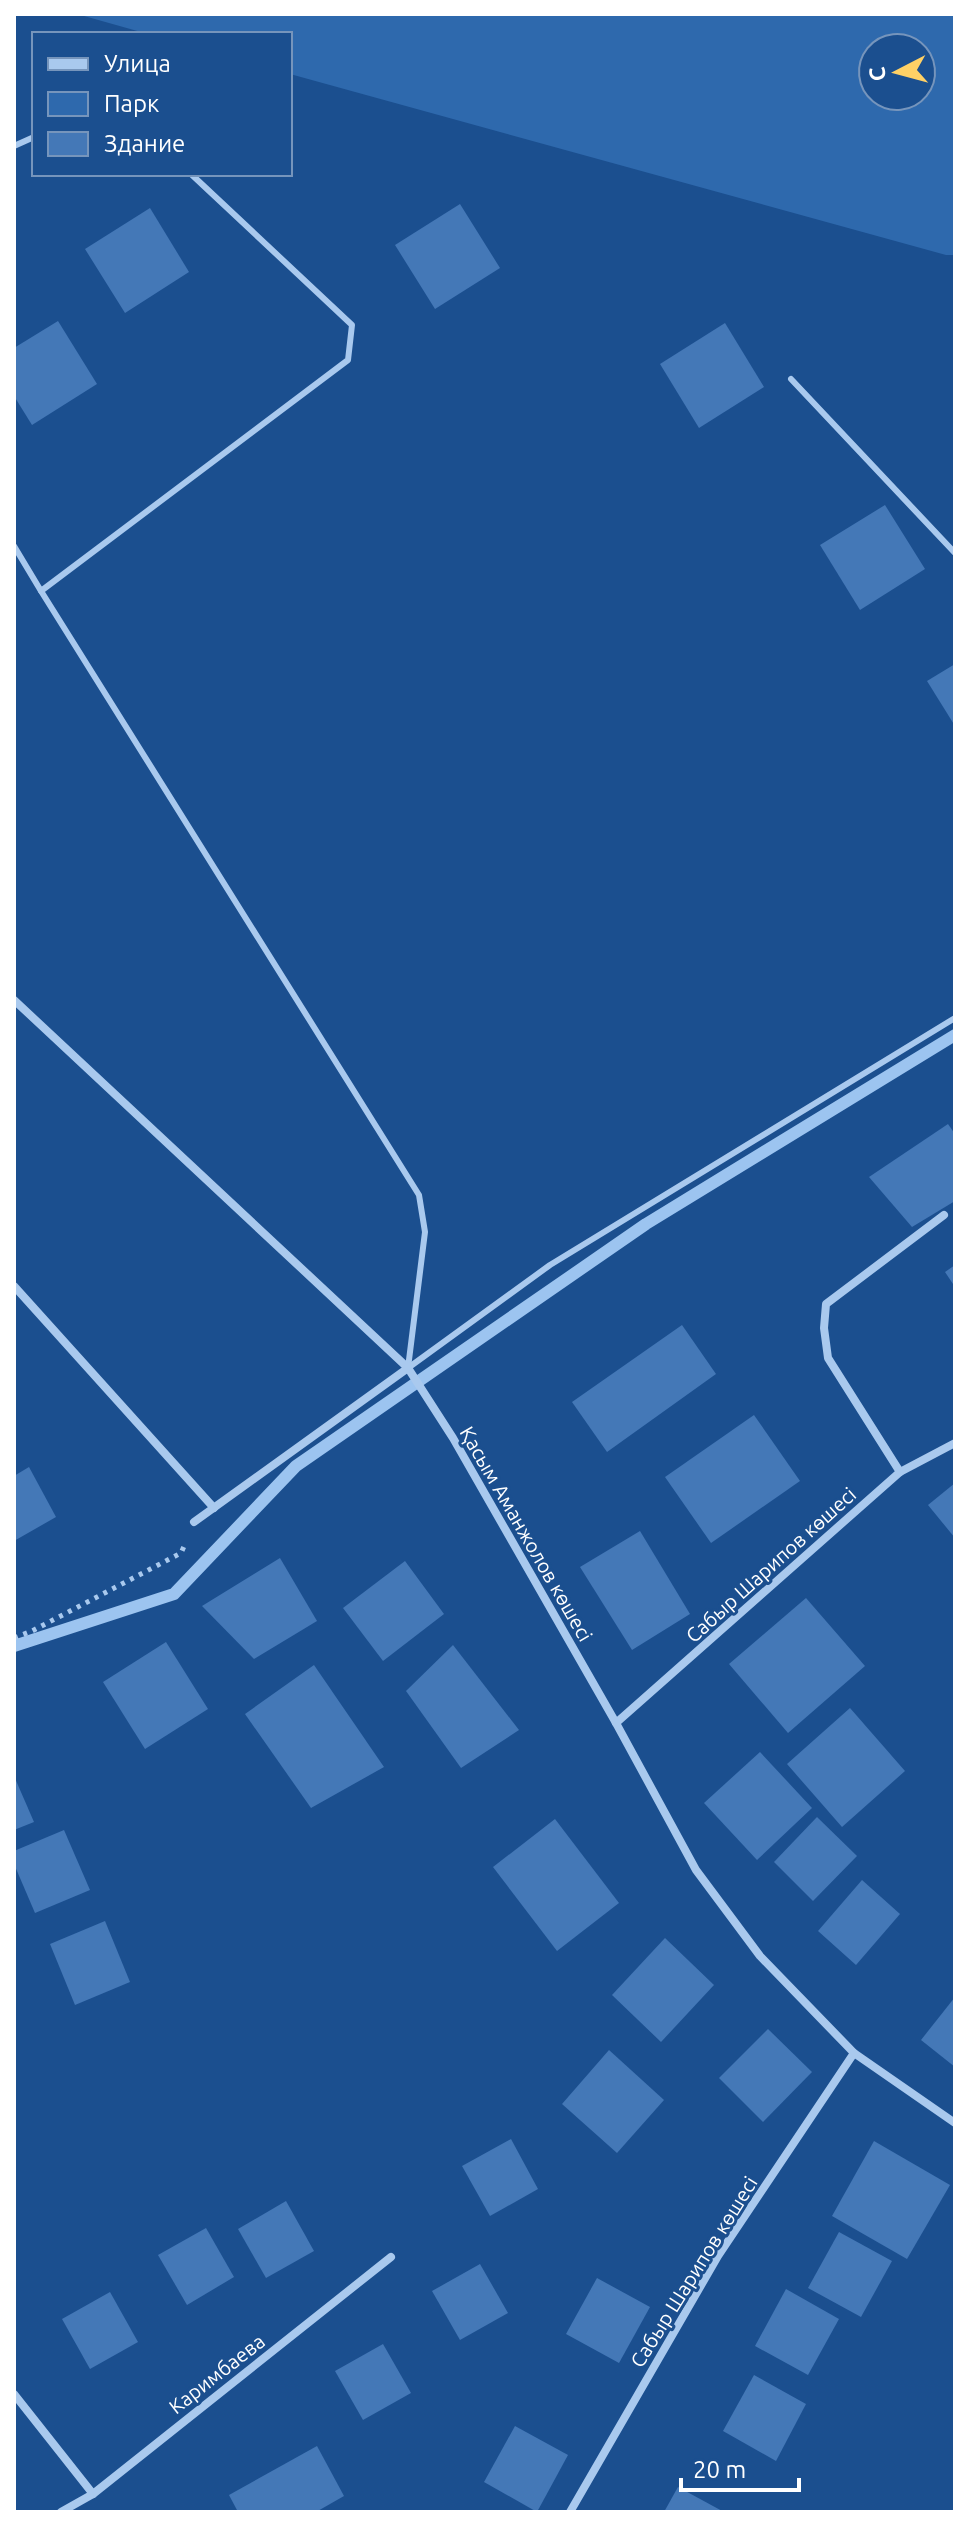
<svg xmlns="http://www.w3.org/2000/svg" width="969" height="2526" font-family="Ubuntu,sans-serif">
  <rect width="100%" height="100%" fill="#1b4f8f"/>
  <path fill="#2e69ad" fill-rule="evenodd" d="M 77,14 L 955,14 L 955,255 L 946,255 L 290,74 L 290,34 L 148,34 ZM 873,48 L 921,48 L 921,96 L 873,96 Z"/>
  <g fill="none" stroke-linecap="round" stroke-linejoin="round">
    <polyline stroke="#9cc4f0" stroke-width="12" points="14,1646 174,1594 296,1466 646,1224 955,1035"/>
  </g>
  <g fill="#4478b7">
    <polygon points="460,204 500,268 435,309 395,245"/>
    <polygon points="150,208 189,272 125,313 85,249"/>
    <polygon points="58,321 97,384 32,425 14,396 14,348"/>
    <polygon points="725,323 764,387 699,428 660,364"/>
    <polygon points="885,505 925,569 860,610 820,545"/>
    <polygon points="955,664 955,726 927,681"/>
    <polygon points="948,1124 955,1134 955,1201 912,1227 869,1177"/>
    <polygon points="955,1265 955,1287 945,1272"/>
    <polygon points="682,1325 716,1374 607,1452 572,1402"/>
    <polygon points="754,1415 800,1481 711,1543 665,1477"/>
    <polygon points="29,1467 56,1517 14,1541 14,1476"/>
    <polygon points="955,1483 955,1538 928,1505"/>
    <polygon points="640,1531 690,1614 632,1650 580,1567"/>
    <polygon points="280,1558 317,1621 254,1659 202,1606"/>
    <polygon points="405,1561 444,1614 383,1661 343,1608"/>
    <polygon points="806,1598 865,1666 788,1733 729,1664"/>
    <polygon points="166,1642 208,1709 145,1749 103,1682"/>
    <polygon points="453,1645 519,1730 461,1768 406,1691"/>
    <polygon points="314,1665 384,1767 311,1808 245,1714"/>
    <polygon points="850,1708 905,1771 842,1827 787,1764"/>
    <polygon points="760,1752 812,1808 757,1860 704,1803"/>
    <polygon points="14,1776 34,1822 14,1830"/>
    <polygon points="817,1817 857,1856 813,1901 774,1862"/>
    <polygon points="555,1819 619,1903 557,1951 493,1867"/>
    <polygon points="64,1830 90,1890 35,1913 14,1864 14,1851"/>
    <polygon points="862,1880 900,1914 856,1965 818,1931"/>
    <polygon points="105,1921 130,1982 75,2005 50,1944"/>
    <polygon points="665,1938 714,1985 661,2042 612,1995"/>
    <polygon points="955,1997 955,2067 921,2040"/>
    <polygon points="768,2029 812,2072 763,2122 719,2078"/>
    <polygon points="609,2050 664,2100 617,2153 562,2104"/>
    <polygon points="511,2139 538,2189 490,2216 462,2166"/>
    <polygon points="874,2141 950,2185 907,2259 832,2216"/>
    <polygon points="286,2201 314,2251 266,2278 238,2229"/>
    <polygon points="206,2228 234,2277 187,2305 158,2255"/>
    <polygon points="839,2232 892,2261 861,2317 808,2288"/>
    <polygon points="480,2264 508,2313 460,2340 432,2291"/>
    <polygon points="597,2278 650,2307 619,2363 566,2334"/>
    <polygon points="786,2289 839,2319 808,2375 755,2346"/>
    <polygon points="110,2292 138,2342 90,2369 62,2319"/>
    <polygon points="383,2344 411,2393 363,2420 335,2371"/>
    <polygon points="754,2375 806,2404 776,2461 723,2431"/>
    <polygon points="515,2426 568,2455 537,2512 484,2482"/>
    <polygon points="317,2446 344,2496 316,2512 238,2512 229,2495"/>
    <polygon points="678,2487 724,2512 664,2512"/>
  </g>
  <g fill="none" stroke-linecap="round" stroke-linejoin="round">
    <polyline stroke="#a9c9ee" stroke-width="5" stroke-dasharray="4 6" stroke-linecap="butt" points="14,1638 32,1631 181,1553 186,1542"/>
    <g stroke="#a9c9ee" stroke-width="6">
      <polyline points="14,146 34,137"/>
      <polyline points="791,379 955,553"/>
      <polyline points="14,546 41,591 348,360 352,325 191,174"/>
      <polyline points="41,591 419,1195 425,1232 408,1368"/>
      <polyline points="408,1368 550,1265 955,1018"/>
    </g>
    <g stroke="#a9c9ee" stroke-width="8">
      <polyline points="14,1000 408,1368 453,1438 616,1723 696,1870 760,1956 854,2053 955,2123"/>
      <polyline points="14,1286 214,1508"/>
      <polyline points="900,1472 828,1358 824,1328 826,1304 944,1215"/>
      <polyline points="194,1522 408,1368"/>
      <polyline points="616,1723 900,1472 955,1443"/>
      <polyline points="14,2394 93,2494"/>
      <polyline points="61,2512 93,2494 391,2257"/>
      <polyline points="570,2512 718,2256 854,2053"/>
    </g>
  </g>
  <g text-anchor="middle" stroke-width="6" stroke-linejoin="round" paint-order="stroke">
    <g font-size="20" fill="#fff" stroke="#1b4f8f">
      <text transform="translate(526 1534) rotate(60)" y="7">Қасым Аманжолов көшесі</text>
      <text transform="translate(771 1565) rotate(-42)" y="7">Сабыр Шарипов көшесі</text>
      <text transform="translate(694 2272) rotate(-58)" y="7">Сабыр Шарипов көшесі</text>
      <text transform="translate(217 2374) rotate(-38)" y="7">Каримбаева</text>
    </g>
  </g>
  <rect width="969" height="2526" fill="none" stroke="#ffffff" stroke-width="32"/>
  <rect x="32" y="32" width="260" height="144" fill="#1b4f8f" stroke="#7695bc" stroke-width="2"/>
  <rect x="48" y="58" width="40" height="12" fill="#a9c9ee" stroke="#7695bc" stroke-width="2"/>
  <text x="104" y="72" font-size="24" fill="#ffffff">Улица</text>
  <rect x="48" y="92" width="40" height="24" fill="#2e69ad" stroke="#7695bc" stroke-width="2"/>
  <text x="104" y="112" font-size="24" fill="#ffffff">Парк</text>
  <rect x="48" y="132" width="40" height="24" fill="#4478b7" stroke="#7695bc" stroke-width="2"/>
  <text x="104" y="152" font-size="24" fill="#ffffff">Здание</text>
  <g transform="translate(897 72) rotate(264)"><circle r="38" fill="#1b4f8f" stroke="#7695bc" stroke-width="2"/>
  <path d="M0-6L14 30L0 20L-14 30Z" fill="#ffd166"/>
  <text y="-12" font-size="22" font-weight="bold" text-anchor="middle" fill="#ffffff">С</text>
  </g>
  <path d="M681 2478v12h118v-12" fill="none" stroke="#ffffff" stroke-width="4"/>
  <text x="693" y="2478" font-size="24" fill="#ffffff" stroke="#1b4f8f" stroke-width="6" paint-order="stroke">20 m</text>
</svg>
